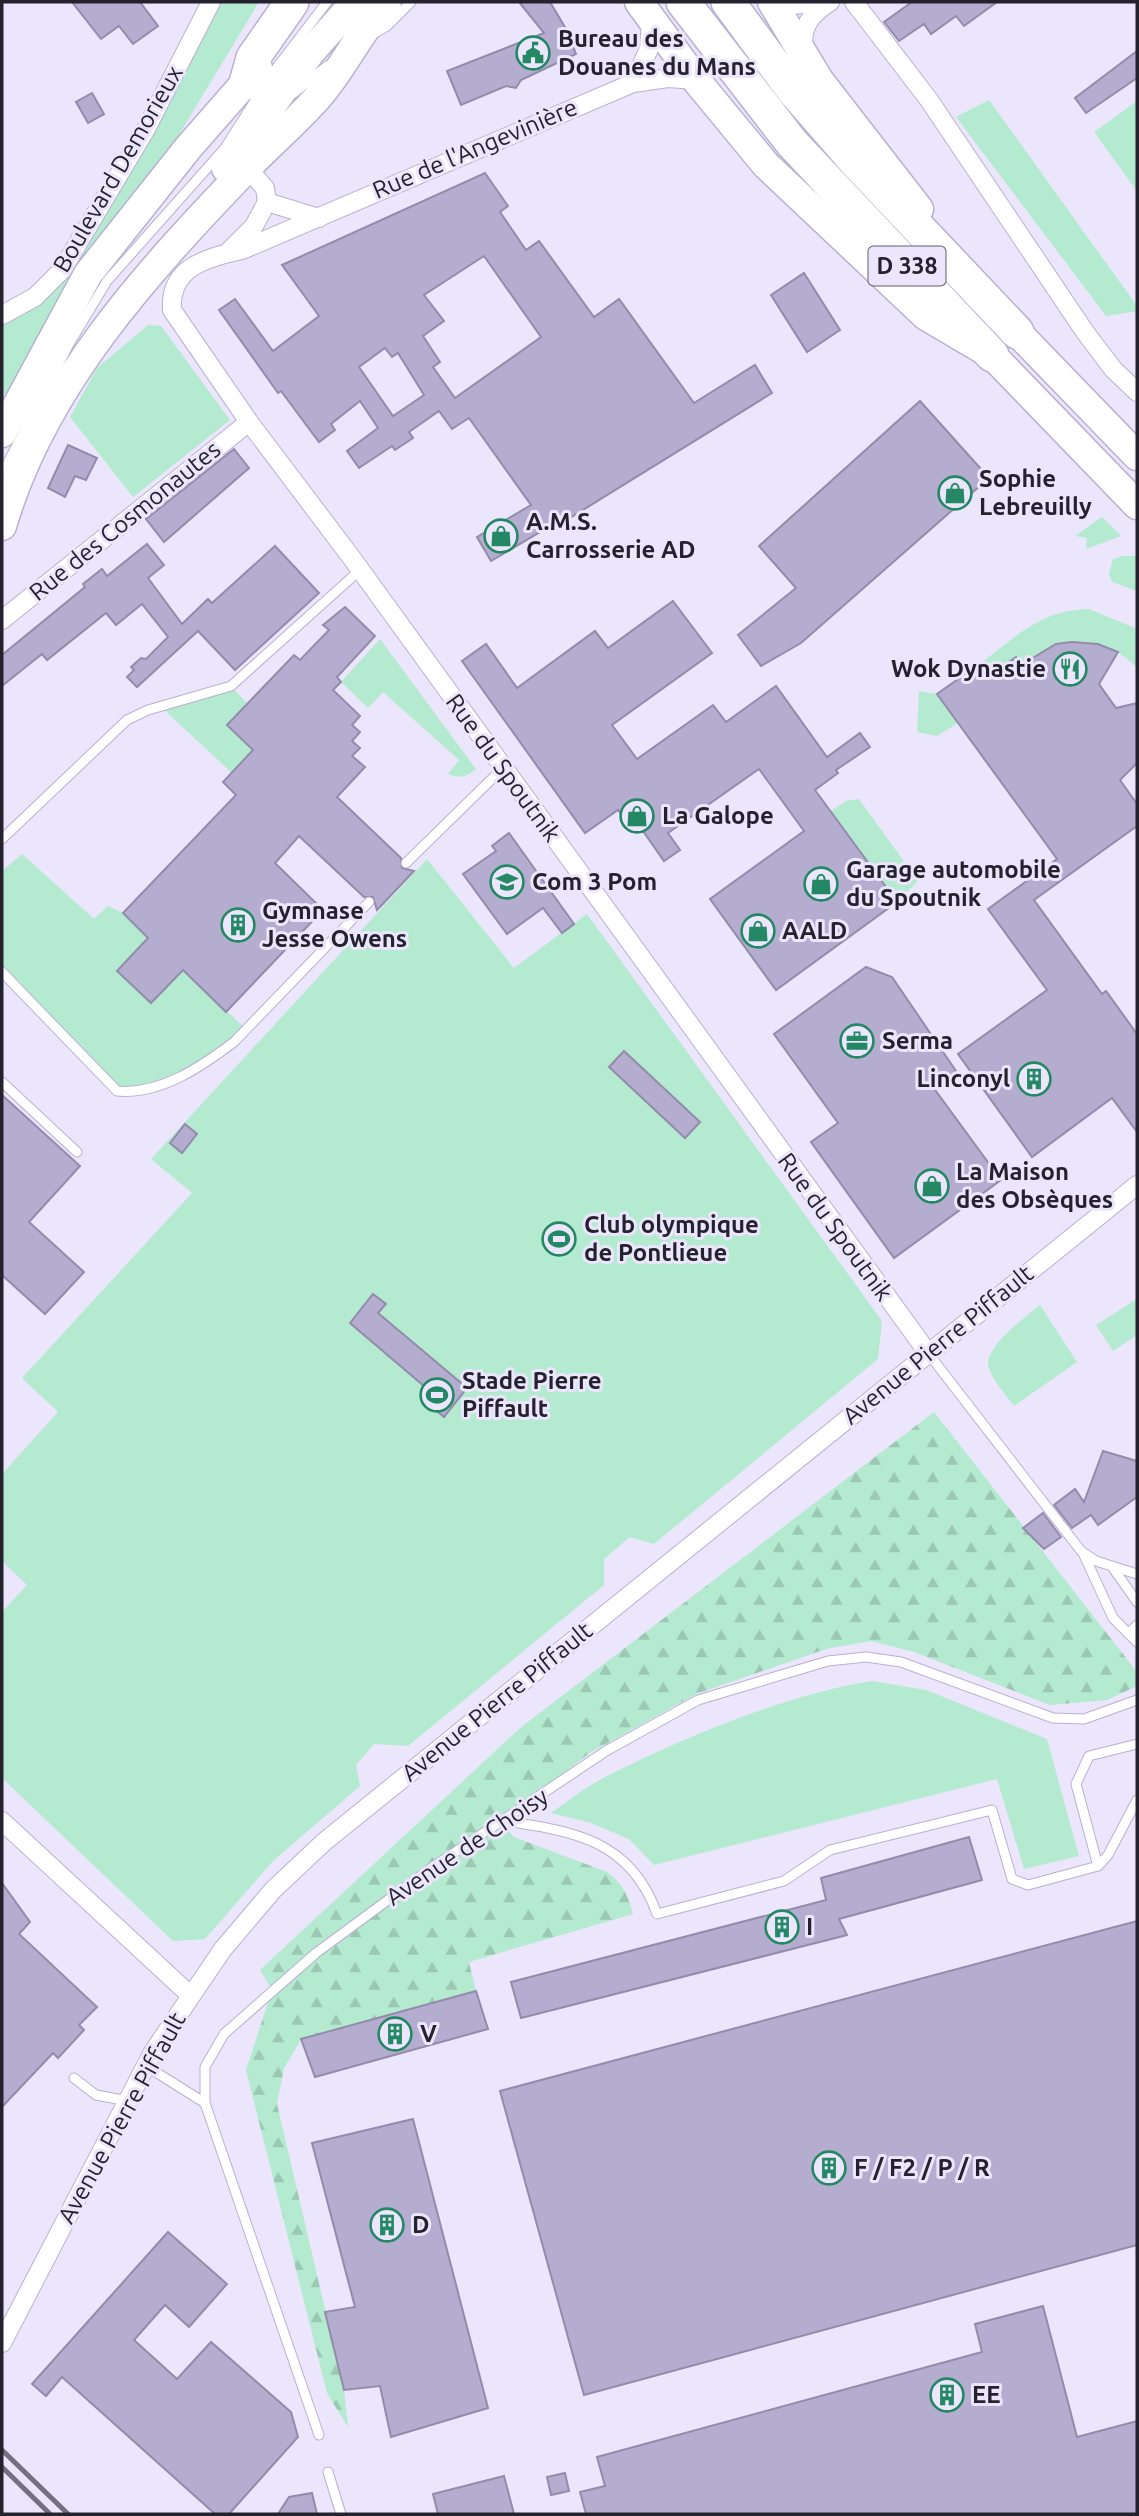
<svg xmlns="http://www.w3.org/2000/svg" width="1139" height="2516" font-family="Ubuntu,sans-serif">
  <defs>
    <pattern id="forest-firs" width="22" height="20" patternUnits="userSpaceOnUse" patternTransform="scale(1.75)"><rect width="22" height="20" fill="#b4eacf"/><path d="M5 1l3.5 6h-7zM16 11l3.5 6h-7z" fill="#9bc8b2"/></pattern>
  </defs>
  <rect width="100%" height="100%" fill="#ebe6fc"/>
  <g fill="#b4eacf">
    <polygon points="208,2 259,2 148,186 16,384 2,396 2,315 49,285"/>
    <polygon points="989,100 1137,306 1137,311 1106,316 956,117"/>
    <polygon points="1137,101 1137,191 1094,132"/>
    <polygon points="148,325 161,326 230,420 133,497 70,417 97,368"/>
    <polygon points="1102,517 1121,536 1086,549 1087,538 1075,536"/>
    <polygon points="1123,556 1137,556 1137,591 1112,582 1109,574 1113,559"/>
    <path d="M 1089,609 L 1137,629 L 1137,668 C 1103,632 1058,637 1021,665 L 1015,657 L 990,676 L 981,663 C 1017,636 1041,610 1089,609 Z"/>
    <path d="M 380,639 L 476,769 C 466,777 460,779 448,774 L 459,760 L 383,692 L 368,708 L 341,682 Z"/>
    <polygon points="231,686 248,704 253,750 232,773 161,707"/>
    <polygon points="919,691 937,694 958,723 937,736 917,732"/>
    <polygon points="859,799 918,881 897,902 831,811 846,801"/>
    <polygon points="22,854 94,919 108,906 123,913 148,938 151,1003 183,970 246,1029 234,1042 155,1089 117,1091 2,972 2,871"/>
    <polygon points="427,859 514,968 587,914 882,1321 878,1359 654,1544 630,1537 604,1559 604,1585 408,1746 374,1744 356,1765 360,1786 273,1861 205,1939 173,1941 2,1778 2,1612 27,1585 2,1561 2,1474 58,1412 22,1378 192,1193 151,1159"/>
    <polygon points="1137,1299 1137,1335 1113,1351 1096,1325"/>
    <path d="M 1040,1305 L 1077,1362 L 1014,1406 C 1006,1395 993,1381 989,1368 C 982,1348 1026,1317 1040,1305 Z"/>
    <path d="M 872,1681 L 926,1690 L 1047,1739 L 1079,1856 L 1024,1869 L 997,1779 L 654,1865 L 629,1839 L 591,1823 L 551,1813 C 568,1801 586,1787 605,1777 C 682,1738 787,1694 872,1681 Z"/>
  </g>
  <path fill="url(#forest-firs)" d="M 934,1412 L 1137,1672 L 1137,1686 L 1107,1700 L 1050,1705 L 914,1652 L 871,1641 L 826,1649 L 696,1694 L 590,1753 L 499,1821 L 514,1837 L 607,1872 C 623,1884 628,1895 633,1914 L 469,1962 L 476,1991 L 302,2038 L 284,2068 L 277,2104 L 344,2390 L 348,2427 L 327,2393 L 246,2070 L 272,1990 L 260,1970 L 520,1728 Z"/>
  <g fill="#b5adcf" stroke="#938bab" stroke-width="2" fill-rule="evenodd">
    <polygon points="72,2 140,2 158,26 133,44 119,26 101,39"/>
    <polygon points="519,2 550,2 566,29 576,54 521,80 516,88 506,86 461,105 447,71 544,33"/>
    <polygon points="912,2 997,2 964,26 956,16 931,34 924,24 899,41 884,22"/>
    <polygon points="1137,51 1137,78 1086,113 1075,98"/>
    <polygon points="92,93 104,114 88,123 76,102"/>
    <path d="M 485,173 L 508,206 L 500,212 L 526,250 L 539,241 L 594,317 L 619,299 L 694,403 L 755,365 L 772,393 L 549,531 L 547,528 L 491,561 L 477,537 L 531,505 L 469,418 L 452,429 L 439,411 L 409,432 L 413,438 L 395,450 L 392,446 L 359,468 L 347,451 L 378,428 L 360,401 L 331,424 L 335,430 L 319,442 L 281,391 L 278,393 L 219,310 L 235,299 L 273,351 L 319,316 L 282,265 ZM 484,256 L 541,337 L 455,398 L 433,367 L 440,362 L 423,336 L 444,321 L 424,295 ZM 385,348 L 392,357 L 398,353 L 424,395 L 393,416 L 359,367 Z"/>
    <polygon points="804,273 840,330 807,352 771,295"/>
    <polygon points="920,401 989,478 801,643 761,666 738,635 796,588 759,546"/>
    <polygon points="68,445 97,458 86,480 75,476 65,497 48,488"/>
    <polygon points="234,449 249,468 164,542 146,519"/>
    <polygon points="147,544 164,565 148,578 182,624 208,599 212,603 275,546 319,593 235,670 198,631 137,687 127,677 134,670 131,667 141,658 146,659 168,637 142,604 116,625 106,613 47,660 42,654 2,686 2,655 85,587 83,584 102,569 107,576"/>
    <polygon points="673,601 712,653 612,725 637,759 713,705 726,722 776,686 827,757 860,733 870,747 836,770 838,773 815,790 897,902 776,990 710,899 804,831 759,769 668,833 680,850 664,861 636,821 629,825 618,810 585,833 462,661 486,644 517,688 595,631 608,648"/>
    <polygon points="345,607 375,636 337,677 341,682 333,690 360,716 352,725 360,732 352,741 360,748 352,756 365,767 337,797 401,858 402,868 414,871 377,910 373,897 364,897 299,836 275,863 323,910 226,1012 183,970 151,1003 117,971 148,938 123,913 236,795 223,782 253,750 227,725 294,655 300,660 329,630 323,625"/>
    <polygon points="1072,642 1098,644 1118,652 1099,684 1116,708 1137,703 1137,763 1120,780 1137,804 1137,826 1034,900 1102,994 1106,991 1137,1034 1137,1132 1112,1098 1032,1157 958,1054 1047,990 988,909 1057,859 937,694 981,663 990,676 1016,657 1021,665 1056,644"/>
    <polygon points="509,833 574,924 562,933 543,908 507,934 463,874 496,851 492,846"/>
    <polygon points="866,967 892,977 956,1071 933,1087 1001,1180 894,1258 811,1142 838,1123 774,1034"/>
    <polygon points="624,1051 700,1122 685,1138 609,1067"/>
    <polygon points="2,1095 80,1166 29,1222 84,1272 45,1314 2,1275"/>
    <polygon points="185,1124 197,1134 182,1153 170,1143"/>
    <polygon points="373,1294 386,1304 378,1313 467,1388 444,1417 431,1406 438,1398 350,1323"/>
    <polygon points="1103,1451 1137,1461 1137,1497 1098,1525 1091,1515 1072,1528 1054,1505 1075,1489 1084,1502"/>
    <polygon points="1043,1513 1061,1537 1044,1549 1023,1528"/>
    <polygon points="969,1837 982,1880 839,1919 847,1935 521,2018 511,1982 826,1900 821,1878"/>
    <polygon points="2,1883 30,1922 19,1934 97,2007 79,2025 84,2030 58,2058 53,2053 2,2107"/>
    <polygon points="1137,1921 1137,2245 584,2395 500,2091"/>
    <polygon points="476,1991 488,2029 315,2077 301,2039"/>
    <polygon points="413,2119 488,2408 391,2437 380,2386 344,2390 325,2312 355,2307 312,2143"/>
    <polygon points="168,2232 227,2284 189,2327 165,2305 134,2340 177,2379 211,2342 291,2412 298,2437 229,2514 215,2514 62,2377 46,2396 32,2384"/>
    <polygon points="1043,2306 1077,2437 1137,2421 1137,2514 586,2514 580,2492 605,2486 597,2457 982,2352 975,2324"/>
    <polygon points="565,2473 569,2491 551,2495 547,2477"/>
    <polygon points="504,2476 514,2514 438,2514 433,2494"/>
    <polygon points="312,2493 317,2514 278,2514 289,2497"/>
  </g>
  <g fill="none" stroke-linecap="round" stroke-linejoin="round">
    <defs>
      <g id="lane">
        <polyline points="373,34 387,26 411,2"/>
        <polyline points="294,93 327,66"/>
        <polyline points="2,474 69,344 107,281 225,148 272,74 327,2"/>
        <polyline points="2,839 127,720 148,710 231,686 360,570"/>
        <polyline points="406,863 503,768"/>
        <path d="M 2,972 L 117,1091 C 160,1095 201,1067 234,1042 L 369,902"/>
        <polyline points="2,1082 77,1152"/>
        <polyline points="928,1353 1081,1551 1096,1561 1137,1574"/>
        <polyline points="1084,1555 1113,1618 1137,1642"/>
        <polyline points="1113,1568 1137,1602"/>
        <polyline points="1134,1638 1132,1630 1137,1625"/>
        <path d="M 505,1821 C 573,1831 631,1840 657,1914 L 784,1881 L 830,1850 L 992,1810 L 1012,1879 L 1028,1885 L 1098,1866 L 1108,1855 L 1137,1800"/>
        <polyline points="1098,1866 1076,1784 1089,1756 1137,1744"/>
        <polyline points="146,2066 205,2103"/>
        <polyline points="74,2078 96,2095 128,2101"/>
        <polyline points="319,2435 205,2103 205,2067 224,2034 316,1953 430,1869 606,1751 698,1700 828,1661 866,1657 901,1662 1053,1718 1084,1719 1137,1700"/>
        <polyline points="328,2472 341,2514"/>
      </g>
      <g id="street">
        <polyline points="776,2 792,5 824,2"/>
        <polyline points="854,2 929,100 1085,332 1113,369 1137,392"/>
        <path d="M 804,51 C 800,27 811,14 830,2"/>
        <path d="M 696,80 L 668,78 L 633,83 L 242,250 C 208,258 169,266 172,310 L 249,422 L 351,557 L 928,1353"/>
        <polyline points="633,83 649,49 651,20"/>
        <polyline points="267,202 319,218"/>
        <polyline points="228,252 254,226 267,202 265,188 247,168"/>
        <polyline points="2,315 35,297 62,270 146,129 211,2"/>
        <polyline points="2,620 249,422"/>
        <polyline points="2,1821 190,1995"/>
        <polyline points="2,2343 153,2052 223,1949 273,1890 324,1842 1137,1185"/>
      </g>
      <g id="primary">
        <polyline points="639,2 696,80 766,165 926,316 992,355 1137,505"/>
        <polyline points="772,2 819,80 919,209"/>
        <polyline points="226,168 310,53 355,2"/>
        <polyline points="1017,332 1137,456"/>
        <polyline points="2,433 88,274 188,148 258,68"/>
        <path d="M 2,526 C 43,385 148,271 248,167 C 271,143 297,121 319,96 C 345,66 360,30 387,2"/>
      </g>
      <g id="highway">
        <polyline points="683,2 792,143 992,355"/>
        <polyline points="728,2 793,90 855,161 1017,332"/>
        <polyline points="246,83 253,58 292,2"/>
      </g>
    </defs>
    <use href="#lane" stroke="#b8b0d2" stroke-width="11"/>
    <use href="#street" stroke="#b8b0d2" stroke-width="20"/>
    <use href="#primary" stroke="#b8b0d2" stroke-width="31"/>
    <use href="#highway" stroke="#b8b0d2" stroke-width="36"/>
    <use href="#lane" stroke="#fff" stroke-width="9"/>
    <use href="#street" stroke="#fff" stroke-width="18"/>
    <use href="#primary" stroke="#fff" stroke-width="28"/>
    <use href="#highway" stroke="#fff" stroke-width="33"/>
    <g stroke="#747081" stroke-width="5">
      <polyline points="2,2450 68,2514"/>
      <polyline points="2,2467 50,2514"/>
    </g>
  </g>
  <defs>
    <symbol id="civic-ring" viewBox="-11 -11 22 22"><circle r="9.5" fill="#ebe6fc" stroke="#238863" stroke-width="1.5"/><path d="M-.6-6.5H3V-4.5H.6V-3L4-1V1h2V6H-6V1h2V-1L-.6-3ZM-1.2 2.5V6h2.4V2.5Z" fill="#238863"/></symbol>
    <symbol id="shop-ring" viewBox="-11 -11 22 22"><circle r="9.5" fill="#ebe6fc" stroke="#238863" stroke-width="1.5"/><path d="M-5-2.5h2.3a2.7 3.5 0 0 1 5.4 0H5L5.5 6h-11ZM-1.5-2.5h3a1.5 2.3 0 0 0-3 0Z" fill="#238863"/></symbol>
    <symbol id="restaurant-ring" viewBox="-11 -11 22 22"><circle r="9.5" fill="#ebe6fc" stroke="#238863" stroke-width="1.5"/><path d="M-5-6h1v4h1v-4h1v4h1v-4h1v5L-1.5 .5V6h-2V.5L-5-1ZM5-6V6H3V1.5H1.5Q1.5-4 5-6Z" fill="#238863"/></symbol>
    <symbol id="school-ring" viewBox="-11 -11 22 22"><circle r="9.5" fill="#ebe6fc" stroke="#238863" stroke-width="1.5"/><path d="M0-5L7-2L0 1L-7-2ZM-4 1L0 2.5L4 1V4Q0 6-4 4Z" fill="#238863"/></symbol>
    <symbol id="building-ring" viewBox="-11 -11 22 22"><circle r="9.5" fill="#ebe6fc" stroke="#238863" stroke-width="1.5"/><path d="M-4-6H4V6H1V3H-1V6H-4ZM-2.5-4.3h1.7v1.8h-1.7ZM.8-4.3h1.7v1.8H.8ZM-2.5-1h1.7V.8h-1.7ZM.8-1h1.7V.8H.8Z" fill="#238863"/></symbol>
    <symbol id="office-ring" viewBox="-11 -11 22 22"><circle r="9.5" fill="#ebe6fc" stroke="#238863" stroke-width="1.5"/><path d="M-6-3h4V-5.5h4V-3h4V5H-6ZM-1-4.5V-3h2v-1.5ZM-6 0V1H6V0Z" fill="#238863"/></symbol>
    <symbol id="stadium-ring" viewBox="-11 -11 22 22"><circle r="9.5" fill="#ebe6fc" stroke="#238863" stroke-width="1.5"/><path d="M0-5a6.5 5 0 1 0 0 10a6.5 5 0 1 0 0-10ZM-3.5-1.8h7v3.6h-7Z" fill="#238863"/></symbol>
  </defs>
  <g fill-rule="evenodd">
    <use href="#civic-ring" x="514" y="34" width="38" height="38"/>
    <use href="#shop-ring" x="936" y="474" width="38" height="38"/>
    <use href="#shop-ring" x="482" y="517" width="38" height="38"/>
    <use href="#restaurant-ring" x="1051" y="650" width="38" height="38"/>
    <use href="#shop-ring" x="618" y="797" width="38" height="38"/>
    <use href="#school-ring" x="488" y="863" width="38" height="38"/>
    <use href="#shop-ring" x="802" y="865" width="38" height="38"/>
    <use href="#building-ring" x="219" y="906" width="38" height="38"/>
    <use href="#shop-ring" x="739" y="912" width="38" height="38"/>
    <use href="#office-ring" x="838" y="1022" width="38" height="38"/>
    <use href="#building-ring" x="1015" y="1060" width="38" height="38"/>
    <use href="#shop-ring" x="913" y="1167" width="38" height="38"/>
    <use href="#stadium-ring" x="540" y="1220" width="38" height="38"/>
    <use href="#stadium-ring" x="418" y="1376" width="38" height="38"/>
    <use href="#building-ring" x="763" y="1908" width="38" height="38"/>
    <use href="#building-ring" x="376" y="2015" width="38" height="38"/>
    <use href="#building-ring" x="810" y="2149" width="38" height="38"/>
    <use href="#building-ring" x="368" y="2206" width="38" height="38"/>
    <use href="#building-ring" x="928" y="2376" width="38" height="38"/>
  </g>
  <g text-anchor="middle" stroke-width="6" stroke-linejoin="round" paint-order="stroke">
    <rect fill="#ebe6fc" stroke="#605d6c" stroke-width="2" x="868.5" y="246.5" width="77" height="39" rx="5"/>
    <g font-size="23" font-weight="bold" fill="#25222f">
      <text x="907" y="274">D 338</text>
    </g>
    <g font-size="24" font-weight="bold" fill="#25222f" stroke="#ebe6fc" text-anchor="start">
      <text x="558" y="47">Bureau des<tspan x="558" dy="28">Douanes du Mans</tspan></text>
      <text x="979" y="487">Sophie<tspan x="979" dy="28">Lebreuilly</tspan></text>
      <text x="526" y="530">A.M.S.<tspan x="526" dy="28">Carrosserie AD</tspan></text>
      <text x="1046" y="677" text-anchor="end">Wok Dynastie</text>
      <text x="662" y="824">La Galope</text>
      <text x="846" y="878">Garage automobile<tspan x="846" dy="28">du Spoutnik</tspan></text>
      <text x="532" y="890">Com 3 Pom</text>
      <text x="262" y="919">Gymnase<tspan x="262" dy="28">Jesse Owens</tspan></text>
      <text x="782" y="939">AALD</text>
      <text x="882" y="1049">Serma</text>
      <text x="1010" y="1087" text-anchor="end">Linconyl</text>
      <text x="956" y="1180">La Maison<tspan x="956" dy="28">des Obsèques</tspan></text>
      <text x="584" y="1233">Club olympique<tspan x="584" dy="28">de Pontlieue</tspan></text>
      <text x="462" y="1389">Stade Pierre<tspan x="462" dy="28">Piffault</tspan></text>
      <text x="806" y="1935">I</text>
      <text x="420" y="2042">V</text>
      <text x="854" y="2176">F / F2 / P / R</text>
      <text x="412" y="2233">D</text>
      <text x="972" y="2403">EE</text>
    </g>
    <g font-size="24" fill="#25222f" stroke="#ebe6fc">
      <text transform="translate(475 149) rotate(-23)" y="8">Rue de l'Angevinière</text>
      <text transform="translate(118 169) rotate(-60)" y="8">Boulevard Demorieux</text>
      <text transform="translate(125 521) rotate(-39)" y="8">Rue des Cosmonautes</text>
      <text transform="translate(503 768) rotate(54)" y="8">Rue du Spoutnik</text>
      <text transform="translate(835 1227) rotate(54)" y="8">Rue du Spoutnik</text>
      <text transform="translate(938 1345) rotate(-39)" y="8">Avenue Pierre Piffault</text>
      <text transform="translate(497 1702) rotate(-39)" y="8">Avenue Pierre Piffault</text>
      <text transform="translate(467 1847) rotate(-34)" y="8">Avenue de Choisy</text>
      <text transform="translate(122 2118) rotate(-61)" y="8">Avenue Pierre Piffault</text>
    </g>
  </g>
  <rect width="1139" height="2516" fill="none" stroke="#25222f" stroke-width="7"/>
</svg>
